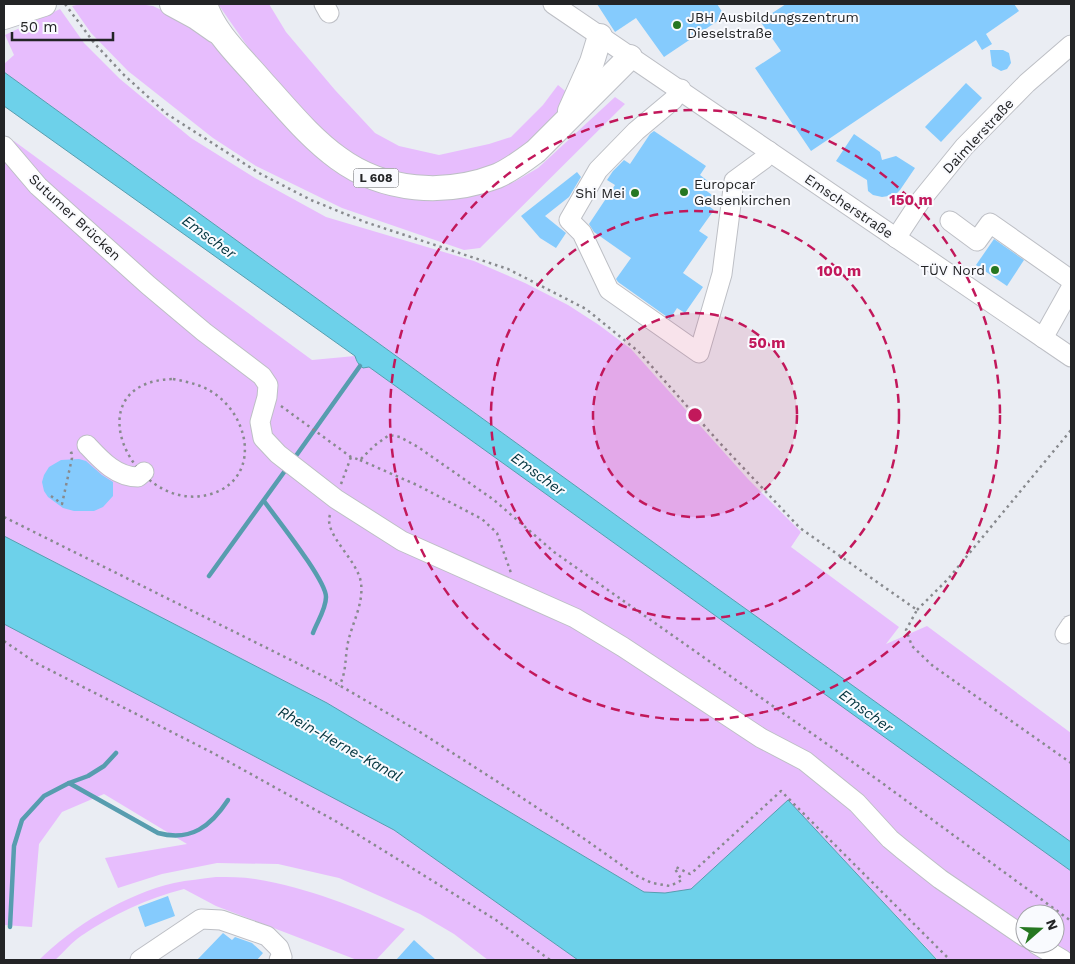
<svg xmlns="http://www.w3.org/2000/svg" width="1075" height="964" font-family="'Work Sans',sans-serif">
  <rect width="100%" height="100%" fill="#eaedf3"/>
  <g fill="#e7bdfd" fill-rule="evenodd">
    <polygon points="81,4 139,4 153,6 182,20 205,37 234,66 306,146 334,171 370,188 409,199 466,197 514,182 538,168 615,97 625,104 480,248 464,250 342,208 256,166 213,138 128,71 91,33 72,6"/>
    <polygon points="218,4 269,4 286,32 335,90 375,133 399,146 439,155 489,144 511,137 543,105 558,85 570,95 557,118 529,145 501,162 464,175 422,178 391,171 362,160 335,144 250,50"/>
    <polygon points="60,9 84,43 120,79 191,138 255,178 326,217 474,261 525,283 568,305 599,325 631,349 748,479 801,532 791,547 899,627 886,644 927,626 1071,733 1071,842 711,584 4,72 4,64 14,55 5,35"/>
    <path d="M 14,141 L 312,360 L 355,356 C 357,362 358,364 363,368 L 369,367 L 1071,871 L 1071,960 L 938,960 L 788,800 L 691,890 L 665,894 L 644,892 L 327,703 L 4,536 L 4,145 ZM 1025,914 L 1055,914 L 1055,944 L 1025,944 Z"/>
    <polygon points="4,624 394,830 578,960 488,960 454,934 420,914 339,878 278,864 217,863 162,874 118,888 105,858 187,844 104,794 62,812 39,844 32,927 4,925"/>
    <path d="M 216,877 C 229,877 242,877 255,879 C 309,888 356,907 405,929 L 376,960 L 357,960 L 216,906 L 184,889 C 148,898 112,915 81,936 C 72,942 64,952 55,960 L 39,960 C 73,926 126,894 174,883 C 188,880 202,879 216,877 Z"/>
  </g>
  <g fill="#6dd1ea" stroke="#579daf">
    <path d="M 4,72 L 711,584 L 1071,842 L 1071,871 L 369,367 L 363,368 C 358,364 357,362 355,356 L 4,106 Z"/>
    <polygon points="4,536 327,703 644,892 665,893 691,889 788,800 937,960 578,960 394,830 4,624"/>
  </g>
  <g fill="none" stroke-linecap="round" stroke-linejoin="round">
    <g stroke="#579daf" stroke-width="4.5">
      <polyline points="293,460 360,366"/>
      <path d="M 264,501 C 276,518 326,580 326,597 C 326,609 317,622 313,633"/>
      <polyline points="209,576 287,468"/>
      <path d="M 69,783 L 158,833 C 191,842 211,826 228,800"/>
      <polyline points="10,927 14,846 22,820 44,796 69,783 88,776 104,766 116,753"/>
    </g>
  </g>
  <g fill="#85cbfd">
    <polygon points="597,4 717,4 725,16 664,57 636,18 615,32"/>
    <polygon points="786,4 1014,4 1019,11 986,34 992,44 982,50 976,40 811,151 755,68 781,51 760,21"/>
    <polygon points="990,50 1003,50 1009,53 1011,63 1007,69 1001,71 992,66"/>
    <polygon points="966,83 982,98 941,142 925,127"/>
    <polygon points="654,131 706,166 700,175 709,182 704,189 712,195 706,204 714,210 699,231 708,237 683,273 703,287 685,313 677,308 670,319 618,282 616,279 631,258 594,232 589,224 615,185 607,180 613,171 624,160 630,164 650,134"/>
    <polygon points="854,134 880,152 882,160 896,156 915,168 900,190 895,195 882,197 873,195 868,191 867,180 836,161"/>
    <polygon points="577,172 581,177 569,197 545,216 566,233 556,248 540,238 521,216"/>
    <polygon points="994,239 1024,260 1007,286 976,265"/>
    <polygon points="79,459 86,461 102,475 113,482 113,496 103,507 94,511 74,511 63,508 48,497 44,491 42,482 44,475 49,467 61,460"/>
    <polygon points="168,896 175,916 145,927 138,907"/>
    <polygon points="223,933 232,940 235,937 252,943 263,953 257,960 197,960"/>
    <polygon points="414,940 436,960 396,960"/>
  </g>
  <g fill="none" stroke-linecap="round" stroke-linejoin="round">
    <defs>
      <g id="minor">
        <polyline points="324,4 329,13"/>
        <polyline points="553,4 1071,357"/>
        <polyline points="681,89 673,100 636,131 598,170 569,220 582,233 609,290 699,353 722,274 734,181 764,159 769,151"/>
        <polyline points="4,146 38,186 148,285 204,332 262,376 268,385 267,397 260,422 263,438 278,454 336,499 402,541 575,618 623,647 761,738 805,761 857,803 890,839 902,849 940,879 1025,937"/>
        <polyline points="950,221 977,241 990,223 1071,280"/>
        <polyline points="896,238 921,200 964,147 1027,83 1071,45"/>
        <polyline points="1043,338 1071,288"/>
        <path d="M 87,445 C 101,460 116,477 138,477 L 144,472"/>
        <polyline points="1065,634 1071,625"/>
        <polyline points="1036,944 1063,960"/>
        <polyline points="140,960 201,919 221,920 267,936 279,948 282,957 279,960"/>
      </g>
      <g id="major">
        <polyline points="172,4 196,17 216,31"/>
        <path d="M 205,4 C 214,34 243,59 263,83 C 287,109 309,137 338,158 C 384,192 445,196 497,176 C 511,170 524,160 536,151 L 630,57"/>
        <polyline points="4,17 44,4"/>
        <polyline points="570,111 592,62 600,36"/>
      </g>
    </defs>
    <use href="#minor" stroke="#bdbfc5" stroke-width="21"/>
    <use href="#major" stroke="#bdbfc5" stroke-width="26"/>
    <g stroke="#888a8e" stroke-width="2.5" stroke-dasharray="2.5 4" stroke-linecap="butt">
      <polyline points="65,4 95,44 124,75 167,114 259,173 311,200 365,222 508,269 586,309 639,352 718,441 800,528 917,610 906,630 912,646 933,666 1071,763"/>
      <path d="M 173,379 C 188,382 203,385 215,394 C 251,419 260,479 211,494 C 134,517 70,382 173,379 Z"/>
      <polyline points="281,406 351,457 360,460 374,446 389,435 400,437 418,447 494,500 554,552 878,780 1071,921"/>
      <polyline points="360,460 417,485 482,519 497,533 511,573"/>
      <polyline points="341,484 351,457"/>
      <polyline points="51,496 62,504 72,458 71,453 74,452"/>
      <path d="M 330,515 C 323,534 358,560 361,583 C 364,606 350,626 347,648 C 345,661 346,674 339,686"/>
      <polyline points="4,517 325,677 420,732 501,784 583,838 637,876 652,883 670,886 682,880 675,869 676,867 690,874 695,870 781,791 950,960"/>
      <polyline points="917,610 948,579 1071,430"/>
      <polyline points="4,641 36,663 213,753 339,823 496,920 550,960"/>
    </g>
    <use href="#minor" stroke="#fff" stroke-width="19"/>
    <use href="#major" stroke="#fff" stroke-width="24"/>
  </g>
  <circle cx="695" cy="415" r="102" fill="#c2185b" fill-opacity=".12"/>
  <g fill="none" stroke="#c2185b" stroke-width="2.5" stroke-dasharray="9 6">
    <circle cx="695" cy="415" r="102"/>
    <circle cx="695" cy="415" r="204"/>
    <circle cx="695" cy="415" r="305"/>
  </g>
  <g fill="#267721" stroke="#f9fafe" stroke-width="2">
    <circle cx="677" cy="25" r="5"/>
    <circle cx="684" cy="192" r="5"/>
    <circle cx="635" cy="193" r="5"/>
    <circle cx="995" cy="270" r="5"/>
  </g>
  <g text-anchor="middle" stroke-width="4" stroke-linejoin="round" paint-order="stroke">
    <rect fill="#f9fafe" stroke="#636467" stroke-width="1" x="353.5" y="168.5" width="45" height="19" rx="4"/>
    <g font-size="12" font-weight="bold" fill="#232426">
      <text x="376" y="182">L 608</text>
    </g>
    <g font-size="14" fill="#232426" stroke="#f9fafe" text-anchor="start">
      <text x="687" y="22">JBH Ausbildungszentrum<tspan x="687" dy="16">Dieselstraße</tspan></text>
      <text x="694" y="189">Europcar<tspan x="694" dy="16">Gelsenkirchen</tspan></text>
      <text x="625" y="198" text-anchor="end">Shi Mei</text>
      <text x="985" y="275" text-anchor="end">TÜV Nord</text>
    </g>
    <g font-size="14" fill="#232426" stroke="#f9fafe">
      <text transform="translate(978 136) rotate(-47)" y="5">Daimlerstraße</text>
      <text transform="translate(849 206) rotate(34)" y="5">Emscherstraße</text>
      <text transform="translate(75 217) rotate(43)" y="5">Sutumer Brücken</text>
    </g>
    <g font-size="15" font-style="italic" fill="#02343e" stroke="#f9fafe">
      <text transform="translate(209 237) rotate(36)" y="5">Emscher</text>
      <text transform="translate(538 474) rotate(36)" y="5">Emscher</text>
      <text transform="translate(866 711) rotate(36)" y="5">Emscher</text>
      <text transform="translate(340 744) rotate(29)" y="5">Rhein-Herne-Kanal</text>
    </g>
  </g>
  <circle cx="695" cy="415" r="8" fill="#c2185b" stroke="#f9fafe" stroke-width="2.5"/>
  <g font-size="15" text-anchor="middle" font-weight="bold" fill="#c2185b" stroke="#f9fafe" stroke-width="4" stroke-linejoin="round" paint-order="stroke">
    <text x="911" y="205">150 m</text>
    <text x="839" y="276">100 m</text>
    <text x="767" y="348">50 m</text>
  </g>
  <rect width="1075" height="964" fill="none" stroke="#232426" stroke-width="10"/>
  <g transform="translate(1040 929) rotate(70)"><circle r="24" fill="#f9fafe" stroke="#a3a4a8"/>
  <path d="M0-4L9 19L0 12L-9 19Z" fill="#267721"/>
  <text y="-8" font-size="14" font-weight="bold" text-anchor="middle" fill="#232426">N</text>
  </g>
  <path d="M12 32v8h101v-8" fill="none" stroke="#232426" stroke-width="2.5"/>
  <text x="20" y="32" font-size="15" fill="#232426" stroke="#f9fafe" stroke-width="4" paint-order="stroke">50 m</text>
</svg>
